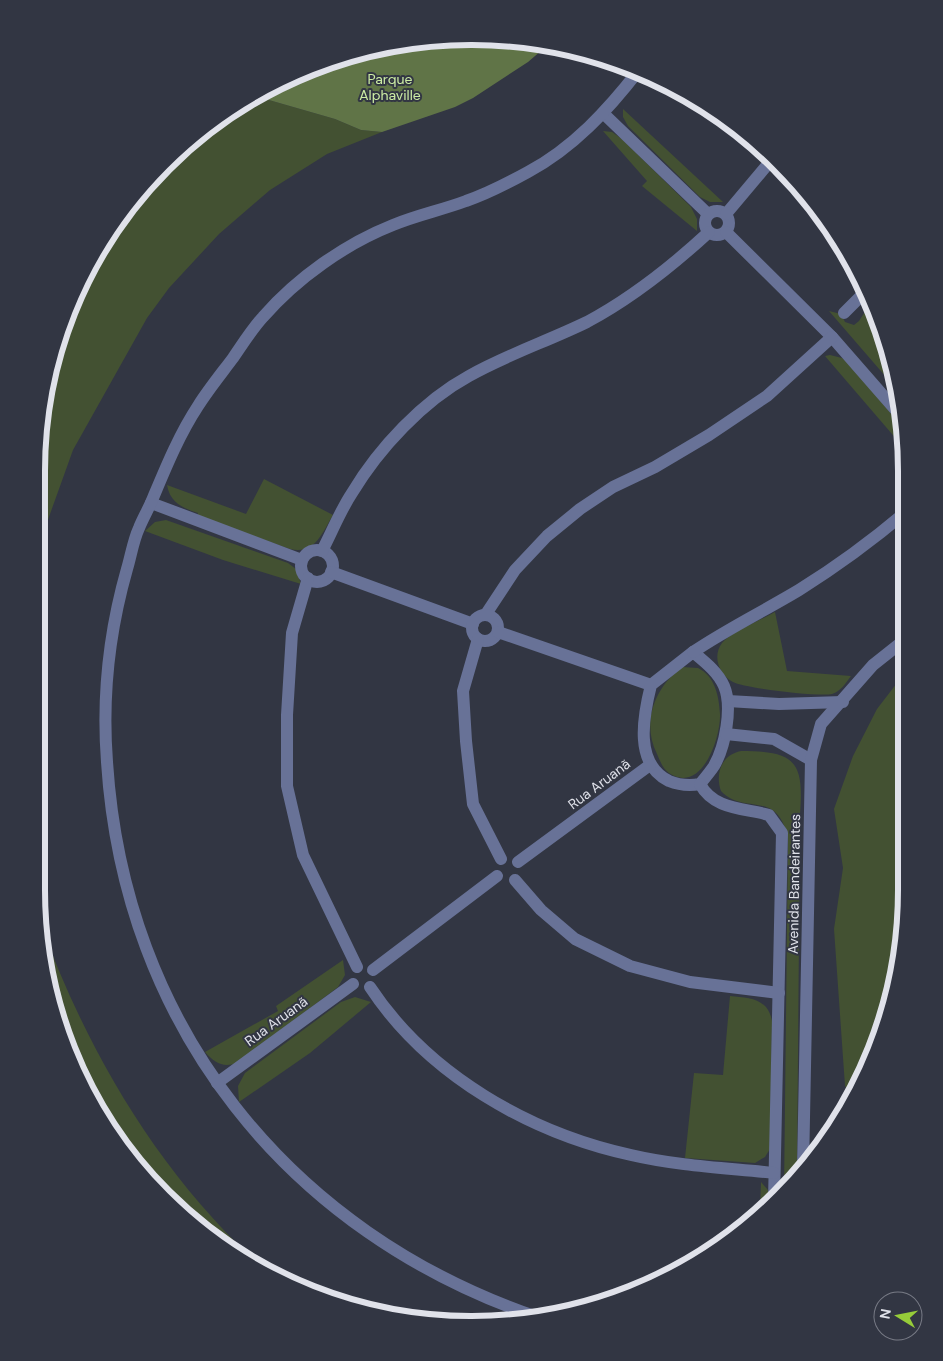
<svg xmlns="http://www.w3.org/2000/svg" width="943" height="1361" font-family="'DM Sans',sans-serif">
  <rect width="100%" height="100%" fill="#323643"/>
  <g fill="#435132">
    <polygon points="255,96 335,119 361,130 382,132 327,154 270,190 219,234 169,288 147,318 73,450 45,528 36,559 36,471 45,387 94,254 164,164 230,109"/>
    <polygon points="623,109 723,202 710,202 700,197 628,126 623,117"/>
    <polygon points="603,131 612,132 622,139 691,207 697,219 697,231 642,186 647,181"/>
    <polygon points="870,304 898,387 899,392 829,311 841,314 845,322 854,325 859,321"/>
    <polygon points="830,355 842,358 850,364 902,427 904,448 825,356"/>
    <path d="M 264,479 L 333,515 C 322,533 315,555 290,549 L 197,516 L 198,513 C 183,508 170,503 167,485 L 246,514 Z"/>
    <polygon points="166,520 288,563 296,569 301,584 223,560 145,531 155,522"/>
    <path d="M 775,612 L 787,671 L 851,676 C 845,684 841,691 832,694 C 820,697 743,688 733,682 C 719,675 712,656 722,643 C 732,631 761,620 775,612 Z"/>
    <path d="M 682,667 L 698,668 C 715,676 719,696 720,714 C 721,737 702,795 669,773 C 663,769 660,761 657,754 C 641,722 655,687 682,667 Z"/>
    <polygon points="907,670 907,889 898,975 874,1056 852,1096 845,1086 834,929 843,868 834,809 853,756 877,709"/>
    <path d="M 741,751 C 796,751 804,762 800,814 L 797,1176 L 784,1192 L 788,839 C 778,788 744,816 721,791 C 715,774 721,755 741,751 Z"/>
    <path d="M 41,925 C 87,1050 155,1167 253,1259 L 185,1217 L 109,1131 L 51,1002 Z"/>
    <path d="M 343,960 L 345,975 L 338,987 L 237,1063 C 223,1068 215,1063 205,1052 L 278,1011 L 276,1006 Z"/>
    <path d="M 730,996 C 749,998 768,998 772,1021 L 770,1149 L 765,1157 L 755,1163 L 685,1158 L 694,1073 L 723,1075 Z"/>
    <polygon points="355,997 371,1002 310,1053 239,1102 238,1086 245,1073 341,1002"/>
    <polygon points="761,1182 768,1190 770,1204 760,1211"/>
  </g>
  <polygon fill="#607447" points="472,36 549,44 528,62 473,98 455,107 382,132 361,130 335,119 255,96 305,69 387,45"/>
  <g fill="none" stroke-linecap="round" stroke-linejoin="round">
    <g stroke="#687297" stroke-width="12">
      <polyline points="604,114 708,214"/>
      <circle cx="717" cy="223" r="12"/>
      <polyline points="726,214 773,158"/>
      <polyline points="726,232 832,337 901,416"/>
      <polyline points="844,313 866,291"/>
      <polyline points="151,503 302,560"/>
      <circle cx="317" cy="566" r="16"/>
      <path d="M 322,551 C 332,532 340,511 352,493 C 379,448 423,401 469,376 C 506,355 548,341 587,322 C 632,298 671,267 709,232"/>
      <polyline points="331,572 473,624"/>
      <polyline points="308,578 292,633 287,715 287,786 303,855 357,967"/>
      <polyline points="486,614 515,570 547,536 580,509 613,487 655,467 709,435 767,396 832,337"/>
      <circle cx="485" cy="628" r="13"/>
      <polyline points="498,632 651,685"/>
      <polyline points="478,639 463,691 466,741 473,804 501,859"/>
      <path d="M 693,652 C 705,662 718,672 724,686 C 733,707 725,747 714,766 C 710,772 705,778 700,784 C 689,786 679,785 669,781 C 634,764 643,717 651,685 Z"/>
      <path d="M 693,652 C 727,629 764,611 799,590 C 836,567 874,539 907,511"/>
      <polyline points="728,701 779,704 843,702"/>
      <polyline points="726,734 774,739 811,760"/>
      <path d="M 700,784 C 714,810 744,808 769,815 L 782,833 L 774,1201"/>
      <polyline points="518,862 650,765"/>
      <polyline points="515,880 541,910 575,939 630,966 690,982 779,993"/>
      <polyline points="373,970 497,876"/>
      <path d="M 370,987 C 428,1075 530,1133 631,1155 C 678,1166 727,1168 774,1173"/>
      <polyline points="217,1083 353,984"/>
      <polyline points="803,1169 811,760 821,724 873,665 907,638"/>
      <path d="M 537,1317 C 288,1232 124,1026 107,762 C 102,697 109,632 127,569 C 131,556 133,541 139,528 C 143,518 149,508 153,498 C 166,467 179,435 198,406 C 208,390 221,374 233,358 C 242,345 252,329 263,317 C 297,278 345,244 393,225 C 417,215 442,210 466,201 C 487,194 508,183 528,172 C 573,148 608,110 639,70"/>
    </g>
  </g>
  <g text-anchor="middle" stroke-width="4" stroke-linejoin="round" paint-order="stroke">
    <g font-size="14" fill="#cceca4" stroke="#323643">
      <text x="390" y="84">Parque<tspan x="390" dy="16">Alphaville</tspan></text>
    </g>
    <g font-size="14" fill="#e0e2ea" stroke="#323643">
      <text transform="translate(599 784) rotate(-37)" y="5">Rua Aruanã</text>
      <text transform="translate(794 884) rotate(-89)" y="5">Avenida Bandeirantes</text>
      <text transform="translate(276 1021) rotate(-36)" y="5">Rua Aruanã</text>
    </g>
  </g>
  <path d="M0 0H943V1361H0ZM471 45H472A426 426 0 0 1 898 471V890A426 426 0 0 1 472 1316H471A426 426 0 0 1 45 890V471A426 426 0 0 1 471 45Z" fill="#323643" fill-rule="evenodd"/>
  <path fill="none" stroke="#e0e2ea" stroke-width="6" d="M471 45H472A426 426 0 0 1 898 471V890A426 426 0 0 1 472 1316H471A426 426 0 0 1 45 890V471A426 426 0 0 1 471 45Z"/>
  <g transform="translate(898 1316) rotate(280)"><circle r="24" fill="#323643" stroke="#787b86"/>
  <path d="M0-4L9 19L0 12L-9 19Z" fill="#96cc39"/>
  <text y="-8" font-size="14" font-weight="bold" text-anchor="middle" fill="#e0e2ea">N</text>
  </g>
</svg>
